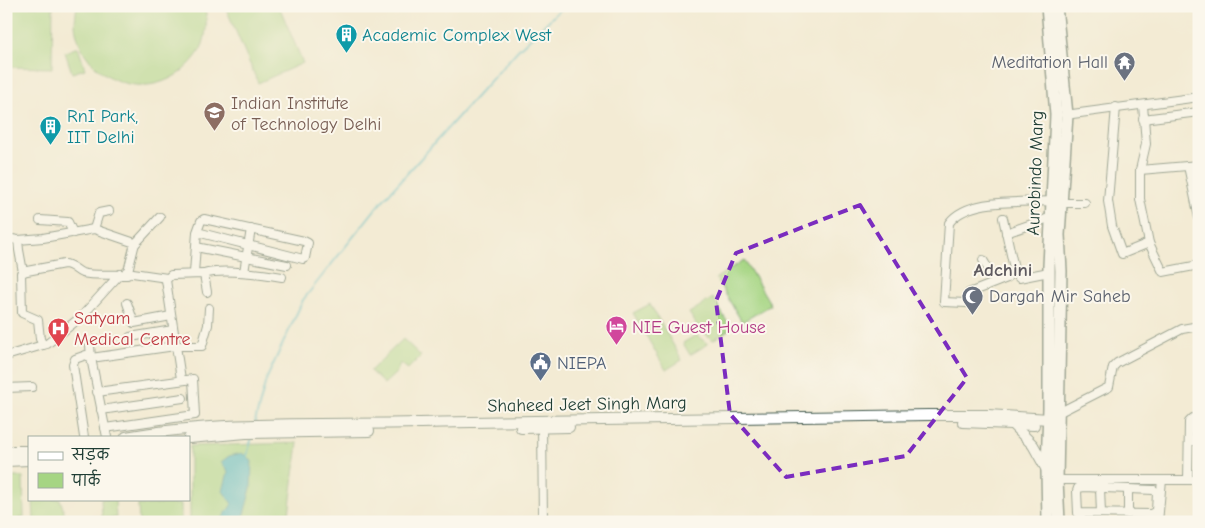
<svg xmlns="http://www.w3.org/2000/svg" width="1205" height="528" font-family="'Comic Neue','Playpen Sans Deva',sans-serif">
  <rect width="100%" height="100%" fill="#fbf7ec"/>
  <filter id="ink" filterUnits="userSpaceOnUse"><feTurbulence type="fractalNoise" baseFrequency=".02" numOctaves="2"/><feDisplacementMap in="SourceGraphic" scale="10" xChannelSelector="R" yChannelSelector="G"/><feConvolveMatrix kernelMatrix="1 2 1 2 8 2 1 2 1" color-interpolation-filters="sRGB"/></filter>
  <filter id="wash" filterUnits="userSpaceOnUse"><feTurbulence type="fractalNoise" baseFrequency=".0096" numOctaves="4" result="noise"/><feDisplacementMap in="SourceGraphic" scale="20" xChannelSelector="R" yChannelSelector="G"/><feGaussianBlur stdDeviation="1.12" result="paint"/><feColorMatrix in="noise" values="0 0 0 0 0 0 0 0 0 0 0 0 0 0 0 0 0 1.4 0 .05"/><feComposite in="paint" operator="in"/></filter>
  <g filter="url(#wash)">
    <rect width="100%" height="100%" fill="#f3ebd4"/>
    <g fill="#a6d583" stroke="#62895c">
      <polygon points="6,6 53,6 52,68 6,67"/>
      <path d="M 77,6 L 205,6 C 207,19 207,31 203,44 C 199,55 190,64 182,71 C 150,96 107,87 85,54 C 80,46 76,35 75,25 C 75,19 76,12 77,6 Z"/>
      <polygon points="225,6 279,6 303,63 258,83"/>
      <polygon points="78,47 85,69 72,73 65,52"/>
      <polygon points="744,260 771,305 742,322 716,278"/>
      <polygon points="713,298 731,328 713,340 700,330 689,313"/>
      <polygon points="650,304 682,360 666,370 633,313"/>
      <polygon points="696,335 708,344 690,355 683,343"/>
      <polygon points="403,339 421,356 408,369 400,363 397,372 384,384 370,371"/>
      <polygon points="298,443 288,522 190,522 190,446"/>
      <polygon points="6,477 23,477 24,517 20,518 21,522 8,522 6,520"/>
      <polygon points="33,499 60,499 67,521 34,520"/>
      <polygon points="101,499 115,499 116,518 102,518"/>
      <polygon points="181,504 181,522 139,522 138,505"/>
    </g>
    <polygon fill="#48b5c3" stroke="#34797c" points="242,453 252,461 251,488 242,522 220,522 232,504 223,491 228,472 221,462 229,456"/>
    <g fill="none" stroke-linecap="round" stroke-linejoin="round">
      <g stroke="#48b5c3" stroke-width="2">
        <polyline points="255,422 266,380 303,300 377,207 518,50 564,6"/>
        <polyline points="246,459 252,437"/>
      </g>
    </g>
  </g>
  <g filter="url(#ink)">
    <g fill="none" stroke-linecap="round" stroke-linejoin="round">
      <defs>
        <g id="minor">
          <polyline points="1143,105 1146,144 1140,170 1140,199 1149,243 1163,272 1199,265"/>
          <polyline points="1116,107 1108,201 1112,226 1122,254 1149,243"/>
          <polyline points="1065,115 1199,97"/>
          <polyline points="1143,119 1199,112"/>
          <polyline points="1188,166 1199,218"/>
          <polyline points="1140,170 1199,165"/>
          <polyline points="1061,203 1085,203"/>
          <polyline points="1003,218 1015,273 1019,278 1049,272"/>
          <polyline points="40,220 68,222 73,233"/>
          <polyline points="94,229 99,213 109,211"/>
          <polyline points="1006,233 1052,217"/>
          <path d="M 6,238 L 18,240 L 43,238 L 94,229 L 135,243 L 127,275 C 115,274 92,276 82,273 C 75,270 72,264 64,264 L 27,271 L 21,273 L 22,313 L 38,320 L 40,339 L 43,345 L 47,344 L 81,317 L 120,274"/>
          <polyline points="18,240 19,250 23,272"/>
          <polyline points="135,244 160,217"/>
          <polyline points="196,247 287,265"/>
          <polyline points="983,260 996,282"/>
          <polyline points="126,272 167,278"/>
          <polyline points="244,272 251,229"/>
          <polyline points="194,273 197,232 201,221 204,219 304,241 308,243 305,258 303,259 197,232"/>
          <path d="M 204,274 C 222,268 263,274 282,277"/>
          <path d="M 1007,278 L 969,293 L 966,303 L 944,302 L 949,223 C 968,197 1022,203 1052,201"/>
          <polyline points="127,303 134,323 171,316"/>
          <polyline points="130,337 173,330"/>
          <polyline points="6,356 43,345"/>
          <polyline points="181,379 166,280 171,275 204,274 207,292"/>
          <polyline points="6,388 32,387"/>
          <polyline points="97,392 193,379 195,415 105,428"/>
          <polyline points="101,410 183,398"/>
          <polyline points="1060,412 1109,387 1113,367 1117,363 1182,329 1199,326"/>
          <polyline points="542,424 543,522"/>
          <polyline points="84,437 73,365 75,359 86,355 91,358 90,345"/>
          <polyline points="107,437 91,358 175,346 202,346 208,325 209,308"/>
          <polyline points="1189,441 1199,441"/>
          <polyline points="1057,480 1199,480"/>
          <polyline points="1104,480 1104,488 1085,487 1078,488 1077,491 1078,513 1151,514 1156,511 1157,493 1154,490 1104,488"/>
          <polyline points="1188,480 1189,422 1193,418 1199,417"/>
          <polyline points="1100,488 1101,513"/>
          <polyline points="1128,514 1128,489"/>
          <polyline points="1158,522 1162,480"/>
        </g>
        <g id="major">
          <polyline points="963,422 1034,425"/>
          <polyline points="1013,425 1033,445 1047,470"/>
          <polyline points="521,428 569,427"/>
          <path d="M 126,437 C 223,420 322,425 420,423 C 589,419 758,417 928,415 L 988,415 L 1049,419 L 1056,422"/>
          <polyline points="189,438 246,433 369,431"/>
          <polyline points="6,451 29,451"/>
          <polyline points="6,461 29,460"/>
        </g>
        <g id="highway">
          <polyline points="1047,6 1056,115 1049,266 1049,408 1047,471 1048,522"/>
          <polyline points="1056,6 1067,115 1059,235 1061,271 1057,480 1059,522"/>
        </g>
      </defs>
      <use href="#minor" stroke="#3f574c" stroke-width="10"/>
      <use href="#major" stroke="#3f574c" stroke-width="12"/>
      <use href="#highway" stroke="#3f574c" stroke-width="14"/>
      <use href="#minor" stroke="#fff" stroke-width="8"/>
      <use href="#major" stroke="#fff" stroke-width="10"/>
      <use href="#highway" stroke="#fff" stroke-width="11"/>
    </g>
  </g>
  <path d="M0 0H1205V528H0ZM 860,205 L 967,378 L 906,456 L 786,477 L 730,414 L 716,301 L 736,253 Z" fill="#f3ebd4" fill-opacity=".55" fill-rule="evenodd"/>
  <path fill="none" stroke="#7b2cbf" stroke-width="4" stroke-dasharray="10 6" stroke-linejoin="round" d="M 860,205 L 967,378 L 906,456 L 786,477 L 730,414 L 716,301 L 736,253 Z"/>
  <defs>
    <symbol id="building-pin" viewBox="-11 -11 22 30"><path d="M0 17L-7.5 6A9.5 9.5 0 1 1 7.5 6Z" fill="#0f9aa8" stroke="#fbf7ec"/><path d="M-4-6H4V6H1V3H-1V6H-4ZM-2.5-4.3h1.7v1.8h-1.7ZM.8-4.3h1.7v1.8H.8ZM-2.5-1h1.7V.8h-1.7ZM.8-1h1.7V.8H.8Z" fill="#fff"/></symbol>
    <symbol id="temple-pin" viewBox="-11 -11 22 30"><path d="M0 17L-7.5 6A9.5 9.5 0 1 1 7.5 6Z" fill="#6b7280" stroke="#fbf7ec"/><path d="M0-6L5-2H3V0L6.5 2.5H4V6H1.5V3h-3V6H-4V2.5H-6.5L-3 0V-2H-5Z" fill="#fff"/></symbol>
    <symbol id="university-pin" viewBox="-11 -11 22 30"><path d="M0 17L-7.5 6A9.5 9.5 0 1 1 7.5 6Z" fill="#8d6e63" stroke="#fbf7ec"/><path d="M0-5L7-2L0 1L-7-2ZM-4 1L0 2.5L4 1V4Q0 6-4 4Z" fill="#fff"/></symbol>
    <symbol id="mosque-pin" viewBox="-11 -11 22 30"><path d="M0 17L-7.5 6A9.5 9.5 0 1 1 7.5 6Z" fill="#6b7280" stroke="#fbf7ec"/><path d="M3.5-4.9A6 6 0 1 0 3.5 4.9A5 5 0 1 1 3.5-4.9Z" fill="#fff"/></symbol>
    <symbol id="hotel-pin" viewBox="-11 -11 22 30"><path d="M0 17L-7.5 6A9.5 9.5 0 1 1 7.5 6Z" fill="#d1479c" stroke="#fbf7ec"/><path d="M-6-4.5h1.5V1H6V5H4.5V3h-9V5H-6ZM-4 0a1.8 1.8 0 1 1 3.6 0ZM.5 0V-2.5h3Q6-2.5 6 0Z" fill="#fff"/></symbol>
    <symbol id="hospital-pin" viewBox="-11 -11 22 30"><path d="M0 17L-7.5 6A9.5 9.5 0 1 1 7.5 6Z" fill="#e0444e" stroke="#fbf7ec"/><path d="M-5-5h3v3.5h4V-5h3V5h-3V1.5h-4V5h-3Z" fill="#fff"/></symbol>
    <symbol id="civic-pin" viewBox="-11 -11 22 30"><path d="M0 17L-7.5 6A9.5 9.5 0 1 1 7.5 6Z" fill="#5c6f8a" stroke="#fbf7ec"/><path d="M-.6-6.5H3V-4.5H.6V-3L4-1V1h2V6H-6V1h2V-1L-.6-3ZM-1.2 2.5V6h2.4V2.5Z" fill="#fff"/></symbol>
  </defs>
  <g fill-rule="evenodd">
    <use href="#building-pin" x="334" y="22" width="25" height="34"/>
    <use href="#temple-pin" x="1112" y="50" width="25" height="34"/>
    <use href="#university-pin" x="202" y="100" width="25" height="34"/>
    <use href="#building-pin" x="38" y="114" width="25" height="34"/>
    <use href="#mosque-pin" x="960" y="284" width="25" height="34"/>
    <use href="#hotel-pin" x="604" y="314" width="25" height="34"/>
    <use href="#hospital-pin" x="46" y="316" width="25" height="34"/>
    <use href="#civic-pin" x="528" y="350" width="25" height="34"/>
  </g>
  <g text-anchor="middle" stroke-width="4" stroke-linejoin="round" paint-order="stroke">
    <g font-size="18" fill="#0d838f" stroke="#fbf7ec" text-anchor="start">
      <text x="362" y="41">Academic Complex West</text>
      <text x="67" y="122">RnI Park,<tspan x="67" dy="21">IIT Delhi</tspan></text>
    </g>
    <g font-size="18" fill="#5b616d" stroke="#fbf7ec" text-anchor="end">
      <text x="1108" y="68">Meditation Hall</text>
      <text x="989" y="302" text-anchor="start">Dargah Mir Saheb</text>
    </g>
    <g font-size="18" fill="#785e54" stroke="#fbf7ec" text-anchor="start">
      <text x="231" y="109">Indian Institute<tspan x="231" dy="21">of Technology Delhi</tspan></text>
    </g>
    <g font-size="18" fill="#1f3d34" stroke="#fbf7ec">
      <text transform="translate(1035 173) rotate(-88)" y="6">Aurobindo Marg</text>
      <text transform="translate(587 404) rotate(-1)" y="6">Shaheed Jeet Singh Marg</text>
    </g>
    <g font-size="18" fill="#be3a42" stroke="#fbf7ec" text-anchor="start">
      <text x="74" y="324">Satyam<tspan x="74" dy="21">Medical Centre</tspan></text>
    </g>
    <g font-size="18" fill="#b23c85" stroke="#fbf7ec" text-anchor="start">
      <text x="632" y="333">NIE Guest House</text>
    </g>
    <g font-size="18" fill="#4e5e75" stroke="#fbf7ec" text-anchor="start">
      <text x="557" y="369">NIEPA</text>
    </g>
    <g font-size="19" font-weight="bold" fill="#5e5a5f" stroke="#fbf7ec">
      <text x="1003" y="276">Adchini</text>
    </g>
  </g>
  <rect width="1205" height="528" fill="none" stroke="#fbf7ec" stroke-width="25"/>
  <rect x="28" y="436" width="162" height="65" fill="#fbf7ec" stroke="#a3ada2"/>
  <rect x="38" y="452" width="25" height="8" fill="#ffffff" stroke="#a3ada2"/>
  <text x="72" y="460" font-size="15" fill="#1f3d34">सड़क</text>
  <rect x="38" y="473" width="25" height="15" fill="#a6d583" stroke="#a3ada2"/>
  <text x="72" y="486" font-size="15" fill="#1f3d34">पार्क</text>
</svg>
